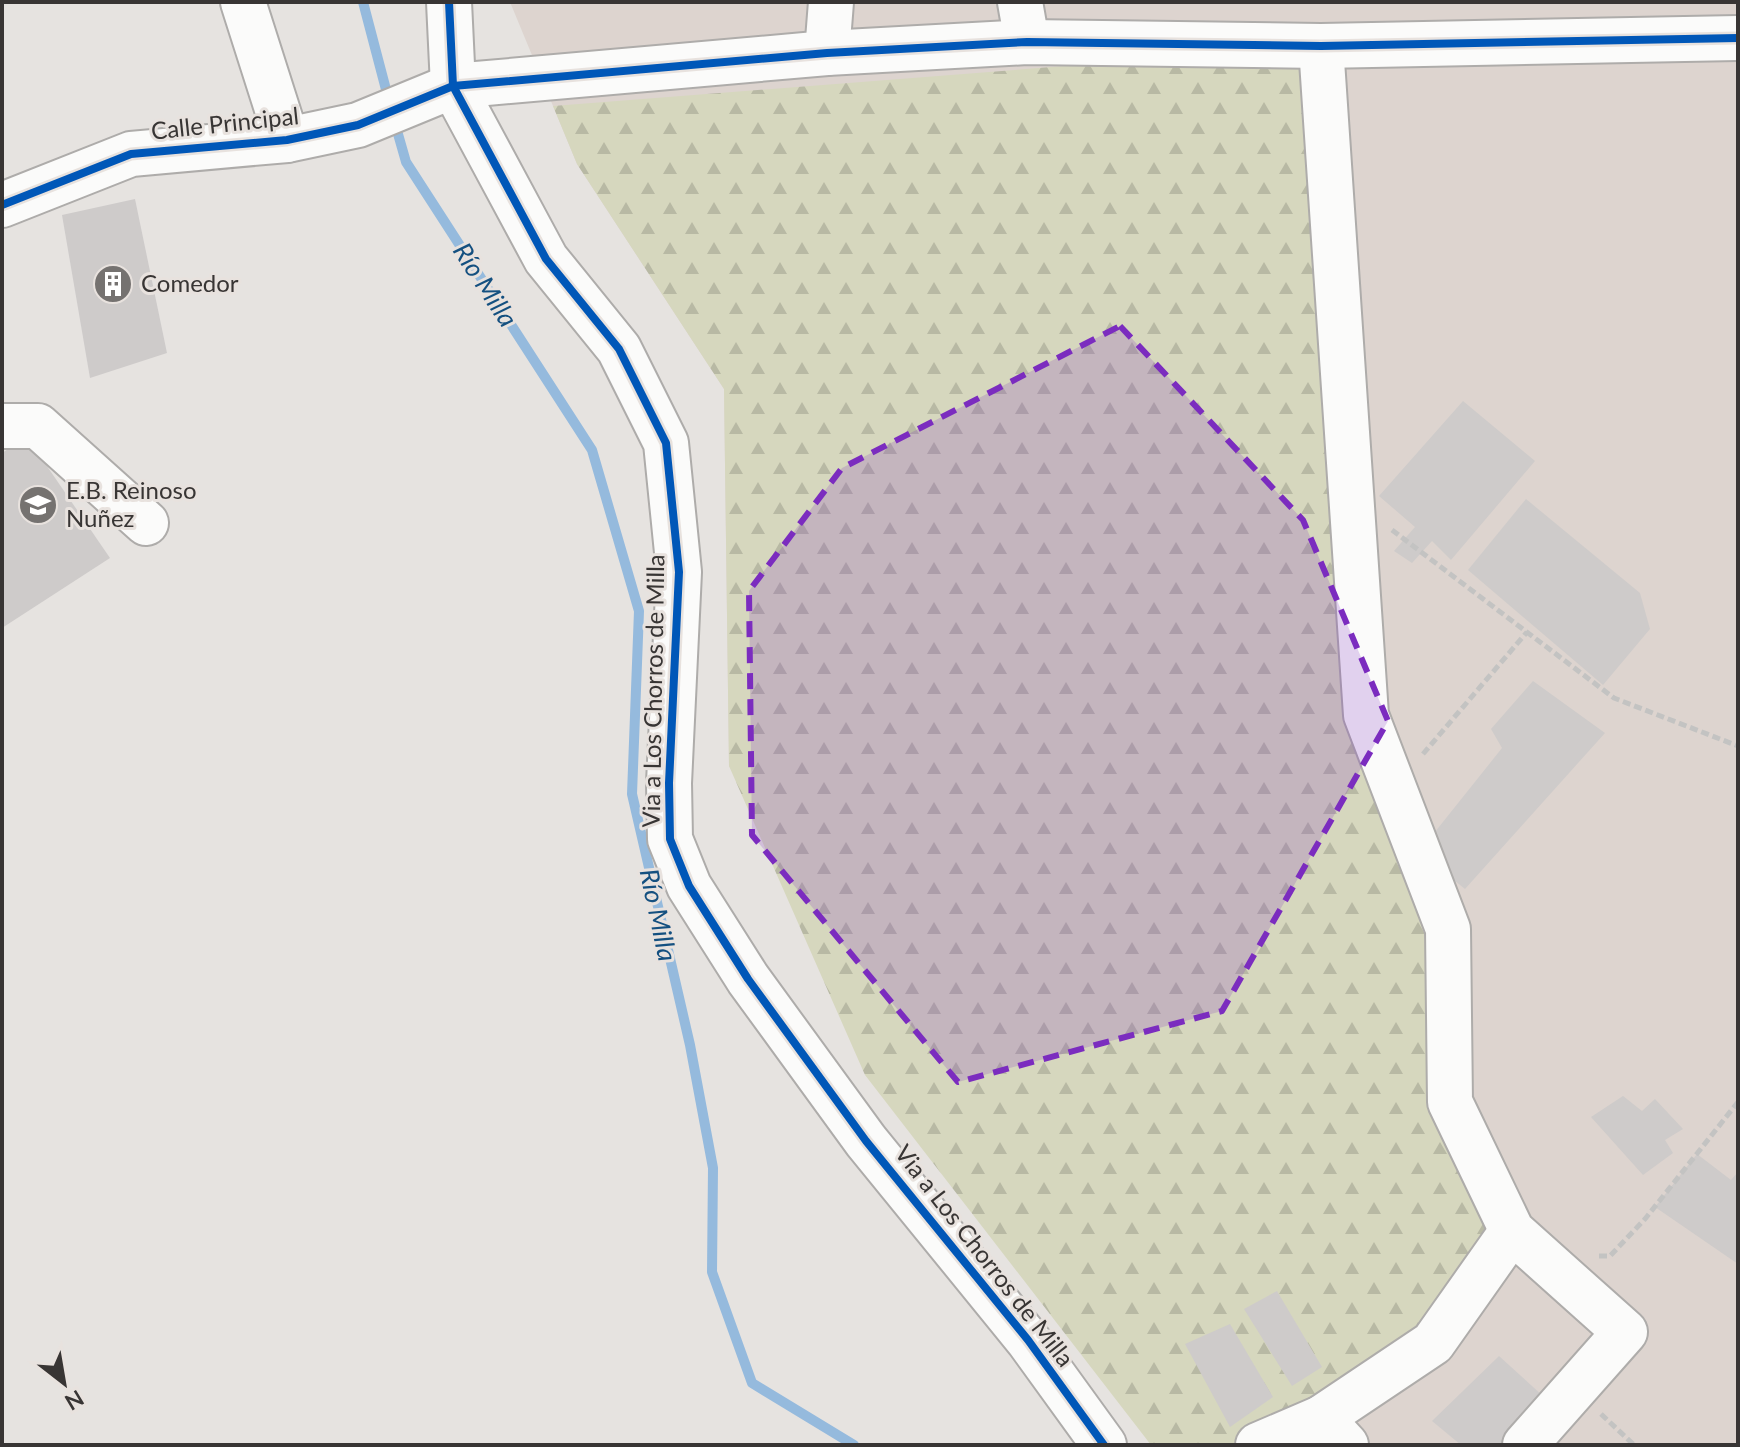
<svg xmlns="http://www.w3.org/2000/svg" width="1740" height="1447" font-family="Lato,sans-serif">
  <defs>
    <pattern id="forest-firs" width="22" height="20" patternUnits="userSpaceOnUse" patternTransform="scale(2)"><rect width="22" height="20" fill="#d6d7be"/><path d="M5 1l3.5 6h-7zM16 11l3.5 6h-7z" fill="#b8b9a4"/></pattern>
  </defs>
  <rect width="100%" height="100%" fill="#e6e3e0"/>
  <polygon fill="#ddd4cf" points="510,2 1738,2 1738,1445 1154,1445 729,766 724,389 577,164"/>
  <polygon fill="url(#forest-firs)" points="1321,46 1366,715 1448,929 1436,1096 1512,1231 1427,1368 1256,1445 1151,1445 865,1075 729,766 724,389 577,164 553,106"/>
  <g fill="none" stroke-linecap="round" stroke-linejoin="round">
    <g stroke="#95badd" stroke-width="10">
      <polyline points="363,2 389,101"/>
      <polyline points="394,120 406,162 592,450 639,611 632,794 690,1045 713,1168 712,1272 752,1383 854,1445"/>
    </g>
  </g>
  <g fill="#cecbca">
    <polygon points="135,199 167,353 90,378 62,215"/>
    <polygon points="1463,401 1535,461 1451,560 1432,541 1412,563 1394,551 1415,527 1379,496"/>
    <polygon points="27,437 110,558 2,628 2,453"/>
    <polygon points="1526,499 1640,593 1650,629 1603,685 1468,570"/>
    <polygon points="1533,681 1605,733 1465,889 1419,852 1502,748 1491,729"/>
    <polygon points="1623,1096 1642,1111 1655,1099 1683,1129 1665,1140 1673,1153 1643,1175 1591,1117"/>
    <polygon points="1697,1154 1731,1180 1738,1172 1738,1264 1655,1207"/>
    <polygon points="1277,1291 1322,1367 1292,1386 1244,1309"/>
    <polygon points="1230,1324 1273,1397 1230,1427 1185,1344"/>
    <polygon points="1499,1356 1554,1406 1520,1445 1461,1445 1432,1421"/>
  </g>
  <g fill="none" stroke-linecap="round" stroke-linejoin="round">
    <defs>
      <g id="minor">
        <polyline points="243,2 287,140"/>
        <polyline points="449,2 453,86 546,259 619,349 666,443 679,572 669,783 670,839 689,886 748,979 866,1141 1028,1340 1104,1445"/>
        <polyline points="1020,2 1027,42"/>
        <polyline points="1321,46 1366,715 1448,929 1450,1102 1512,1231 1625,1332 1525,1445"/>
        <polyline points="827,53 831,2"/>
        <polyline points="2,205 131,154 287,140 358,125 453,86 827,53 1027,42 1321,46 1738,38"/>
        <polyline points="2,426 38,426 146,523"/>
        <polyline points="1321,1418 1346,1445"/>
        <polyline points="1258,1445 1321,1418 1433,1343 1512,1231"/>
      </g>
    </defs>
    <use href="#minor" stroke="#aeacaa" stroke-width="48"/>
    <g stroke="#c3c3c2" stroke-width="5" stroke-dasharray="8 4" stroke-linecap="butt">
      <polyline points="1392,530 1614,698 1738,746"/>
      <polyline points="1423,754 1527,632"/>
      <polyline points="1599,1256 1610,1256 1645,1219 1738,1102"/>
      <polyline points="1601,1414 1634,1445"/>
    </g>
    <use href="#minor" stroke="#fbfbfa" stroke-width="44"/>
    <defs>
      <g id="cycleway">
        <polyline points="449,2 453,86 546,259 619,349 666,443 679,572 669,783 670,839 689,886 748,979 866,1141 1028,1340 1104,1445"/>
        <polyline points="2,205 131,154 287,140 358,125 453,86 827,53 1027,42 1321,46 1738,38"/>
      </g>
    </defs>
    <use href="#cycleway" stroke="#e8e2de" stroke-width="13"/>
    <use href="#cycleway" stroke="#0057b8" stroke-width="8"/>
  </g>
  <path fill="#7b2cbf" fill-opacity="0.2" stroke="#7b2cbf" stroke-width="6" stroke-dasharray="16 10" stroke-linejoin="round" d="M 1120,326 L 1303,520 L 1388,721 L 1222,1011 L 958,1082 L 752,835 L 749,591 L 842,468 Z"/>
  <defs>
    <symbol id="building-disc" viewBox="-11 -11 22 22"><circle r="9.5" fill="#757270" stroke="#e8e2de"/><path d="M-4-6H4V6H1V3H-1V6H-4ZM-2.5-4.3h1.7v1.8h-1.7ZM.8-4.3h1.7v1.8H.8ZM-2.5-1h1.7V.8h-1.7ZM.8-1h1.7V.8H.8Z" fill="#fff"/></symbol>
    <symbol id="school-disc" viewBox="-11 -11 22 22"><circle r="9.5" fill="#757270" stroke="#e8e2de"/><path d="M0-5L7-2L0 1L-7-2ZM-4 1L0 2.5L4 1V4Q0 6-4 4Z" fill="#fff"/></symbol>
  </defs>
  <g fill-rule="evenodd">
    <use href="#building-disc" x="91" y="262" width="44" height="44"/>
    <use href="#school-disc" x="16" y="483" width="44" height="44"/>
  </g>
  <g text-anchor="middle" stroke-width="6" stroke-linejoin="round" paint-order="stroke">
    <g font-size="24" fill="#383534" stroke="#e8e2de">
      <text transform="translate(225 124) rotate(-6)" y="8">Calle Principal</text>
      <text transform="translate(654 691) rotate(-89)" y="8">Via a Los Chorros de Milla</text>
      <text transform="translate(984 1256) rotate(52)" y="8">Via a Los Chorros de Milla</text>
    </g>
    <g font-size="24" fill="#383534" stroke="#e8e2de" text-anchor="start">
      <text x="141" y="292">Comedor</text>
      <text x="66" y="499">E.B. Reinoso<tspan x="66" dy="28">Nuñez</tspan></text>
    </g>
    <g font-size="26" font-style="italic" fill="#145080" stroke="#e8e2de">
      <text transform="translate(485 285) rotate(57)" y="9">Río Milla</text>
      <text transform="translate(658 915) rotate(78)" y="9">Río Milla</text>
    </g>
  </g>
  <rect width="1740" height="1447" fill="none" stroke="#383534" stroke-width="8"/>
  <g transform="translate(64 1383) rotate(149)" stroke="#e8e2de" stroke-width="6" paint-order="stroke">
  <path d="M0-6L14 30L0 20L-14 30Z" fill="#383534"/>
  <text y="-12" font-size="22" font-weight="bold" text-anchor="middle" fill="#383534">N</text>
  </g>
</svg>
